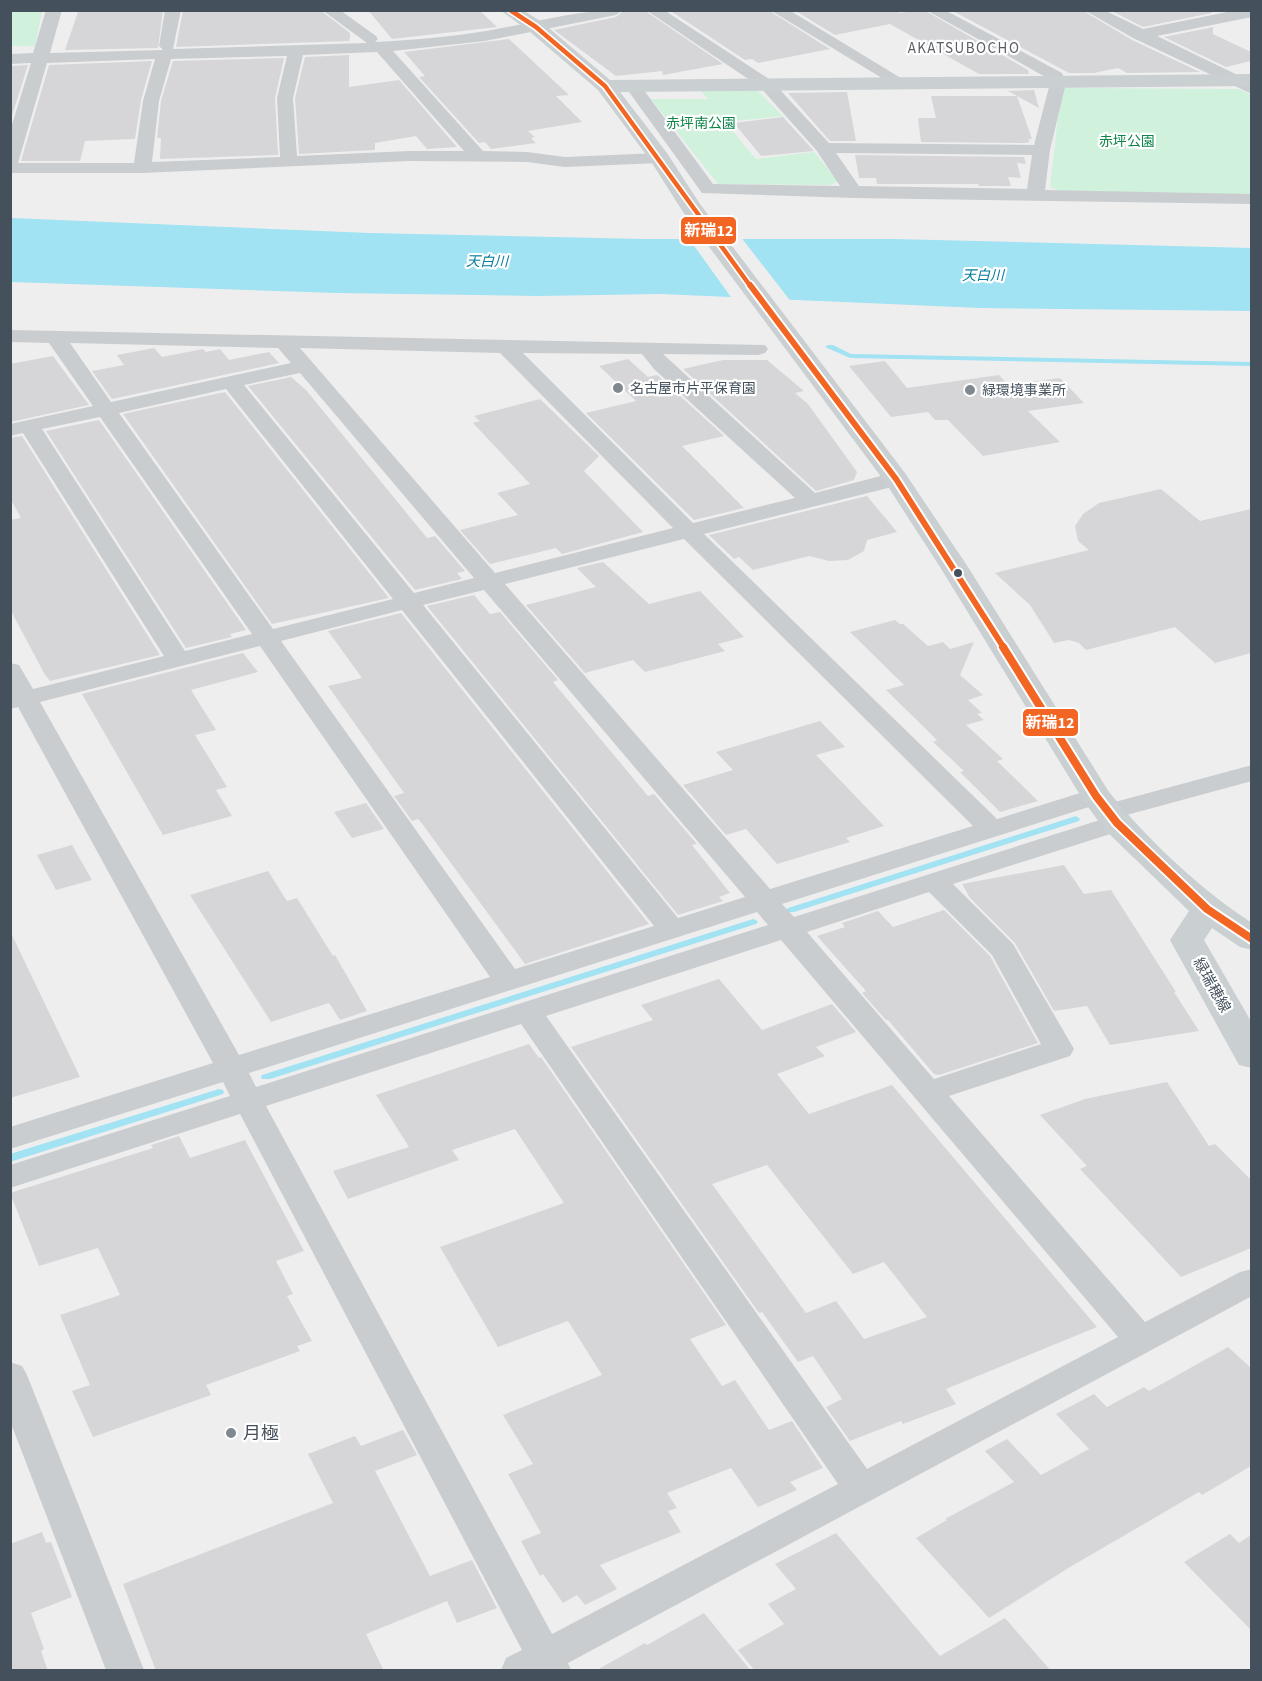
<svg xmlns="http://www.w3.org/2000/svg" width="1262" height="1681" font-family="'Source Sans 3','Noto Sans JP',sans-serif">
  <rect width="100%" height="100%" fill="#efeeee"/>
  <g fill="#d0f1dc">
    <polygon points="10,11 42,11 35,46 11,46"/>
    <polygon points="1065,88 1239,89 1251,95 1251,195 1062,192 1050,187 1061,91"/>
    <polygon points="750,89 758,91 783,116 725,122 756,159 814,152 838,181 830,185 718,184 651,99 708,99 700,90"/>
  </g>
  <polygon fill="#a1e2f3" points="11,218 369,233 643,239 894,239 1252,248 1251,311 981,308 661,294 538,296 337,293 11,282"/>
  <polygon fill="#efeeee" points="687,236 740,236 792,303 733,300"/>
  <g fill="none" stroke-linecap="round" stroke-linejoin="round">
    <g fill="#a1e2f3" fill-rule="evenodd">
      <polygon points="833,345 851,354 1252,362 1252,366 850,358 825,347 828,345"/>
      <polygon points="1076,816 1080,819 1079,821 794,912 788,912 786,910 788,908"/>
      <polygon points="753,919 756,920 758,922 756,924 270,1079 262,1079 261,1077 262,1075"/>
      <polygon points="219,1089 223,1090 224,1092 223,1094 10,1162 10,1154"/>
    </g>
  </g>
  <g fill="#d6d6d9" fill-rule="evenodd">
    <polygon points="84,10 163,10 158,48 65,50 78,12"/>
    <polygon points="183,10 320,10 350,33 350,37 349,41 176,47"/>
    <polygon points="368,10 479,10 497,27 392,39"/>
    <polygon points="625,10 644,10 723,64 663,75 662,71 616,76 554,30 616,17"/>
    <polygon points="669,10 768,10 830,49 758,63 752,59 745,60"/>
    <polygon points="794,10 899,10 899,13 924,10 1028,70 1029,74 979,74 890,24 835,35"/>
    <polygon points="951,10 1082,10 1132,40 1200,72 1127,73 1118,68 1094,73 1069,73"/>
    <polygon points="1110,10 1212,10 1212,13 1143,27"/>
    <polygon points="1213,27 1213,34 1251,52 1251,61 1226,67 1164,37"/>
    <polygon points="509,39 569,95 556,96 582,122 528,131 535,137 531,138 536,143 491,149 485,142 479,143 419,77 425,76 404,52"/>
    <polygon points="349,55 349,87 399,80 457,147 427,149 416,136 375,143 375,150 299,154 295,98 305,57"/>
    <polygon points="284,58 275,98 278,155 160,159 161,138 157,138 161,101 173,61"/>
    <polygon points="152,61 141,100 135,139 85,141 80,161 21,161 49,65"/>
    <polygon points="28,65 10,122 10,66"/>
    <polygon points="1034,90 1039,108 1008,91"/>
    <polygon points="847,92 856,141 830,141 788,93"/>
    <polygon points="931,96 1017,96 1032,139 1028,139 1030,142 1024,143 921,142 918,118 936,118"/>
    <polygon points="783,117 814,151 761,156 734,123"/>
    <polygon points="855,155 1024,157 1026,164 1017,163 1021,178 1008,177 1011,186 979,186 978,184 877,184 876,178 859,178"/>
    <polygon points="154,348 162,357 203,349 206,352 220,349 229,360 269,352 279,363 112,399 92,371 124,365 117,355"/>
    <polygon points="53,356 89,405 10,422 10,364"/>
    <polygon points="628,359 648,377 657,375 724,436 682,446 744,508 694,520 586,413 636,401 599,366"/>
    <polygon points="723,360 767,360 804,391 795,393 808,404 857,472 854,480 816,491 683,369"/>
    <polygon points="885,361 907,388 999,375 1008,385 1060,378 1084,403 1028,411 1060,442 983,456 948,420 935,420 928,412 891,417 849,366"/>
    <polygon points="291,377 306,390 427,538 435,536 465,571 457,573 462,579 415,590 248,386"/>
    <polygon points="225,392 389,598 272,624 123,414"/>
    <polygon points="540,399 599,456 584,471 643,532 562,554 556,548 490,564 460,530 518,515 497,493 530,484 473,423 480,421 474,416"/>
    <polygon points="99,420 246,630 230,634 232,637 186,648 46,431"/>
    <polygon points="22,436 160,655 50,681 44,673 10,609 10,520 21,518 10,498 10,438"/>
    <polygon points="1161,489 1200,521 1251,509 1251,653 1215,663 1175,627 1086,650 1079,643 1069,640 1054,643 1030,605 995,573 1089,550 1078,541 1075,526 1083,514 1099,503"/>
    <polygon points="867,496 897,532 867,540 864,551 848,560 829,561 809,556 753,570 739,557 734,559 709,535"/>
    <polygon points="603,562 649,604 700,591 744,637 718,644 725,651 645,672 633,660 585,673 526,605 596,587 577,568"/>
    <polygon points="474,595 490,614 500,612 558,680 553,682 648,796 654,794 697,844 692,845 730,893 719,897 723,901 678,915 427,606"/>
    <polygon points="401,613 649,924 525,964 423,825 418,819 412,821 394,796 404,793 328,686 362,678 328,631"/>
    <polygon points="895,620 900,624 903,624 928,646 943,642 950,649 974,642 960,675 983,695 968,700 982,713 977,714 984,720 966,725 1003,759 997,761 1038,801 1000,812 960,772 964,771 933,742 937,740 886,690 904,685 850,632"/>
    <polygon points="243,653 258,672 191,690 216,730 195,735 227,787 216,790 232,816 163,835 82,694"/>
    <polygon points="820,721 845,747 816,755 884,826 846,838 850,842 777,864 746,829 726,835 683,785 733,770 716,752"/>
    <polygon points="366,803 384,829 352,838 334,812"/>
    <polygon points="72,845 92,880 56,890 37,855"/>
    <polygon points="1064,865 1084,894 1111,890 1176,992 1174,992 1199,1031 1110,1045 1087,1006 1054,1011 1015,943 970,898 962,884"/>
    <polygon points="268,871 287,901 297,898 333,956 335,955 367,1011 340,1020 329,1003 271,1022 190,895"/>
    <polygon points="944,910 990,956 1038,1043 939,1075 934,1074 888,1020 886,1020 862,993 866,991 817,936 845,927 842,923 878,911 893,927"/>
    <polygon points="10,931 80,1077 10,1098"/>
    <path d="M 719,979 L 762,1030 L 832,1004 L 856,1032 L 816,1047 L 825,1056 L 777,1074 L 809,1114 L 892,1085 L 1097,1327 L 946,1389 L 956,1404 L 903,1424 L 901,1421 L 850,1441 L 826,1407 L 842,1399 L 813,1356 L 798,1362 L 762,1312 L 759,1313 L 571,1047 L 653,1020 L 641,1005 ZM 767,1165 L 853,1274 L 884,1262 L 927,1317 L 864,1339 L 836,1301 L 806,1313 L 712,1184 Z"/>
    <polygon points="529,1044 539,1058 541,1057 726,1325 690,1339 722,1386 735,1380 769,1430 792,1421 823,1468 790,1482 797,1490 758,1507 731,1468 667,1493 677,1508 668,1511 681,1532 600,1565 617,1589 585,1605 577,1595 563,1603 543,1574 540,1576 521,1541 541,1533 508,1474 533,1464 503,1415 602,1375 568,1321 498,1347 440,1247 564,1203 515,1129 452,1150 459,1160 348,1199 333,1171 409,1147 376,1095"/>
    <polygon points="1167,1082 1209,1146 1215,1144 1251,1180 1251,1248 1181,1277 1080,1169 1087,1166 1040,1115 1085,1099"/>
    <polygon points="179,1136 190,1158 245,1140 304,1251 276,1261 293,1294 287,1296 312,1341 297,1346 300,1351 206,1385 211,1395 93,1437 72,1391 90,1385 60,1315 120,1295 98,1248 39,1266 10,1193 153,1148 151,1145"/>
    <polygon points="1228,1347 1251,1368 1251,1466 1202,1495 1199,1492 1070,1567 989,1618 916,1538 947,1520 945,1519 1014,1482 985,1451 1007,1439 1041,1475 1089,1449 1056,1414 1094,1394 1107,1407 1144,1387 1149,1391"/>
    <polygon points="403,1430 417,1455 375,1471 430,1576 472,1560 497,1608 457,1623 447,1601 366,1634 384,1671 156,1671 123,1584 333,1503 308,1454 355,1436 361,1446"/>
    <polygon points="42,1532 46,1543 51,1542 72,1597 31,1613 44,1649 41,1651 48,1671 10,1671 10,1544"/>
    <polygon points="836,1533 940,1656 1005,1618 1051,1671 755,1671 738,1650 784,1624 768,1604 796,1589 775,1564"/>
    <polygon points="1230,1534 1239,1543 1251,1535 1251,1630 1184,1562"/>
    <polygon points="704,1613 751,1671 595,1671 645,1643 647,1645"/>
  </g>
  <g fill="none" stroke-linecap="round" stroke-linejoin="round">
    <g fill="#cacdcf" fill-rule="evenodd">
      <path d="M 46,10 L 62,10 L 50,53 L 163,50 L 159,46 L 165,10 L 181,10 L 173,49 L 367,43 L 322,10 L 340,10 L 376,36 L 378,39 L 375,42 C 413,40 450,37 486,31 C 533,23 575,10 623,10 L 616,15 L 485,41 L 393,51 L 483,151 L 527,152 L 565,157 L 659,153 L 665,154 L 668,158 L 665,162 L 659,163 L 565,167 L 527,162 L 409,161 L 142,173 L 10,173 L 10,131 L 31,63 L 10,64 L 10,54 L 33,53 ZM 377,52 L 464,151 L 409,151 L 297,156 L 293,98 L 303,55 ZM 287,56 L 277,98 L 280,157 L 152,162 L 159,101 L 171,59 ZM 155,59 L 143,101 L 134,163 L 18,163 L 47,63 Z"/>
      <path d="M 646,10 L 664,10 L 772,81 L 829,143 L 1034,145 L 1050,83 L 1049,79 L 926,10 L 945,10 L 1062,73 L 1066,83 L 1050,150 L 1045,190 L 1252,194 L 1252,204 L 854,198 L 702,193 L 624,85 L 626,82 L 638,82 L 713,184 L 840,186 L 817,151 L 760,87 ZM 836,153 L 1032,155 L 1027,189 L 859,186 Z"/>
      <polygon points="770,10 789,10 909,83 901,88 895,86"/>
      <polygon points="1084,10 1104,10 1143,29 1237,10 1252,10 1252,17 1157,36 1252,82 1252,94 1133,38"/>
      <path d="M 10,330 L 765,345 L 768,349 L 765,353 L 758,355 L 663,354 L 815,493 L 896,472 L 904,474 L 907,479 L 904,484 L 704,534 L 997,819 L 1096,788 L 1105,790 L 1109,796 L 1105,802 L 782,904 L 794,917 L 1103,819 L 1096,812 L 1100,806 L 1252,765 L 1252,781 L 1123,816 L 1130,823 L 1126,829 L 953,884 L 1013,944 L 1074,1049 L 1070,1056 L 949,1096 L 1145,1322 L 1240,1272 L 1252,1269 L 1252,1296 L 568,1663 L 571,1670 L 501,1670 L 506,1658 L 522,1650 L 240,1114 L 10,1188 L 10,1165 L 230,1096 L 223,1082 L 10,1149 L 10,1127 L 213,1063 L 18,707 L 10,709 L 10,663 L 19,665 L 33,689 L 164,656 L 23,433 L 10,436 L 10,424 L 93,406 L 49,343 L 10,342 ZM 70,343 L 278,348 L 291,363 L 111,402 ZM 300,348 L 500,353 L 673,528 L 495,573 ZM 523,353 L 642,354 L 654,369 L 795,498 L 693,523 ZM 300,373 L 474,578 L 414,593 L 244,385 ZM 226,389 L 393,599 L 273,629 L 119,413 ZM 100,417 L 252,634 L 185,651 L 42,429 ZM 684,539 L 973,826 L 770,889 L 505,584 ZM 484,590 L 745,897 L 678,918 L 423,605 ZM 402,610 L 654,926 L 515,969 L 281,641 ZM 260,646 L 490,977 L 239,1055 L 40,702 ZM 929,892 L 992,955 L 1041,1044 L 934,1079 L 807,932 ZM 757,912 L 768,925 L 256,1087 L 249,1073 ZM 781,940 L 1118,1337 L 867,1469 L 546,1016 ZM 521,1024 L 838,1484 L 552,1634 L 266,1106 Z"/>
      <polygon points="10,1362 22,1366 27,1375 144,1670 106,1670 10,1421"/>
    </g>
    <path fill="#cacfd2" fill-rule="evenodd" d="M 500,10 L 523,10 L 543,23 L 610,80 L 1252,74 L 1252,86 L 620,92 L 667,153 L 700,204 L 905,473 L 968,567 L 1109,792 C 1147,839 1201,890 1252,923 L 1252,950 L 1240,947 L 1212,928 L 1204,940 L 1252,1023 L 1252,1068 L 1239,1065 L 1170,940 L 1189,911 L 1105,830 L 1085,803 L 940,567 L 885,482 L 683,212 L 650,160 L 598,90 L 529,31 Z"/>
    <defs>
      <polyline id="bus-1-far2" points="510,10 536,27 605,86 751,287"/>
      <polyline id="bus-1-far1" points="750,285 896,479 1004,648"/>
      <polyline id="bus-1" points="1003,647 1096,796 1117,823 1207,909 1252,939"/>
    </defs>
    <use href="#bus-1-far2" stroke="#fff" stroke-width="8"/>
    <use href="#bus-1-far1" stroke="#fff" stroke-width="10"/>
    <use href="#bus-1" stroke="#fff" stroke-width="12"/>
    <use href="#bus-1-far2" stroke="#f26522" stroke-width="4.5"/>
    <use href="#bus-1-far1" stroke="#f26522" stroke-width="6"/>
    <use href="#bus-1" stroke="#f26522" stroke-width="8"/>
  </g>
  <g fill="#808890" stroke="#fff" stroke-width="2">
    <circle cx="618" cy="388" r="6"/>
    <circle cx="970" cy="390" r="6"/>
    <circle cx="231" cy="1433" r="6"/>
  </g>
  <circle fill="#44515d" stroke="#fff" stroke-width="2" cx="958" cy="573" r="5"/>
  <g text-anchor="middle" stroke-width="4.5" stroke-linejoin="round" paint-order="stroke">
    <g font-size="14" fill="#0d8548" stroke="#fff">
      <text x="701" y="128">赤坪南公園</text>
      <text x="1127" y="146">赤坪公園</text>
    </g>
    <g font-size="14" font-style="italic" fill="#037c9b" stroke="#fff">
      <text transform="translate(487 261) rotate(1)" y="5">天白川</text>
      <text x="983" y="280">天白川</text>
    </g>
    <g font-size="14" fill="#44515d" stroke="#fff" text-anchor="start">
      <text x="630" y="393">名古屋市片平保育園</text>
      <text x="982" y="395">緑環境事業所</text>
    </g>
    <g font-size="15" letter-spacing="1.5" fill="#595e63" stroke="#fff">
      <text x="964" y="53">AKATSUBOCHO</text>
    </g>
    <g font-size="15" fill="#44515d" stroke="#fff">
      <text transform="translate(1212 985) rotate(61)" y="5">緑瑞穂線</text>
    </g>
    <g font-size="18" fill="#44515d" stroke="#fff" text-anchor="start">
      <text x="243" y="1439">月極</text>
    </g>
  </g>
  <g stroke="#fff" stroke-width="2">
    <rect x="680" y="216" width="57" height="29" rx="6" fill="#f26522"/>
    <rect x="1022" y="708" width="57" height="29" rx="6" fill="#f26522"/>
  </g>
  <g font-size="16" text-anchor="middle" font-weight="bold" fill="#fff">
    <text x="709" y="236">新瑞12</text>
    <text x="1050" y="728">新瑞12</text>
  </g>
  <rect width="1262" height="1681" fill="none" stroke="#44515d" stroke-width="24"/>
</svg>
